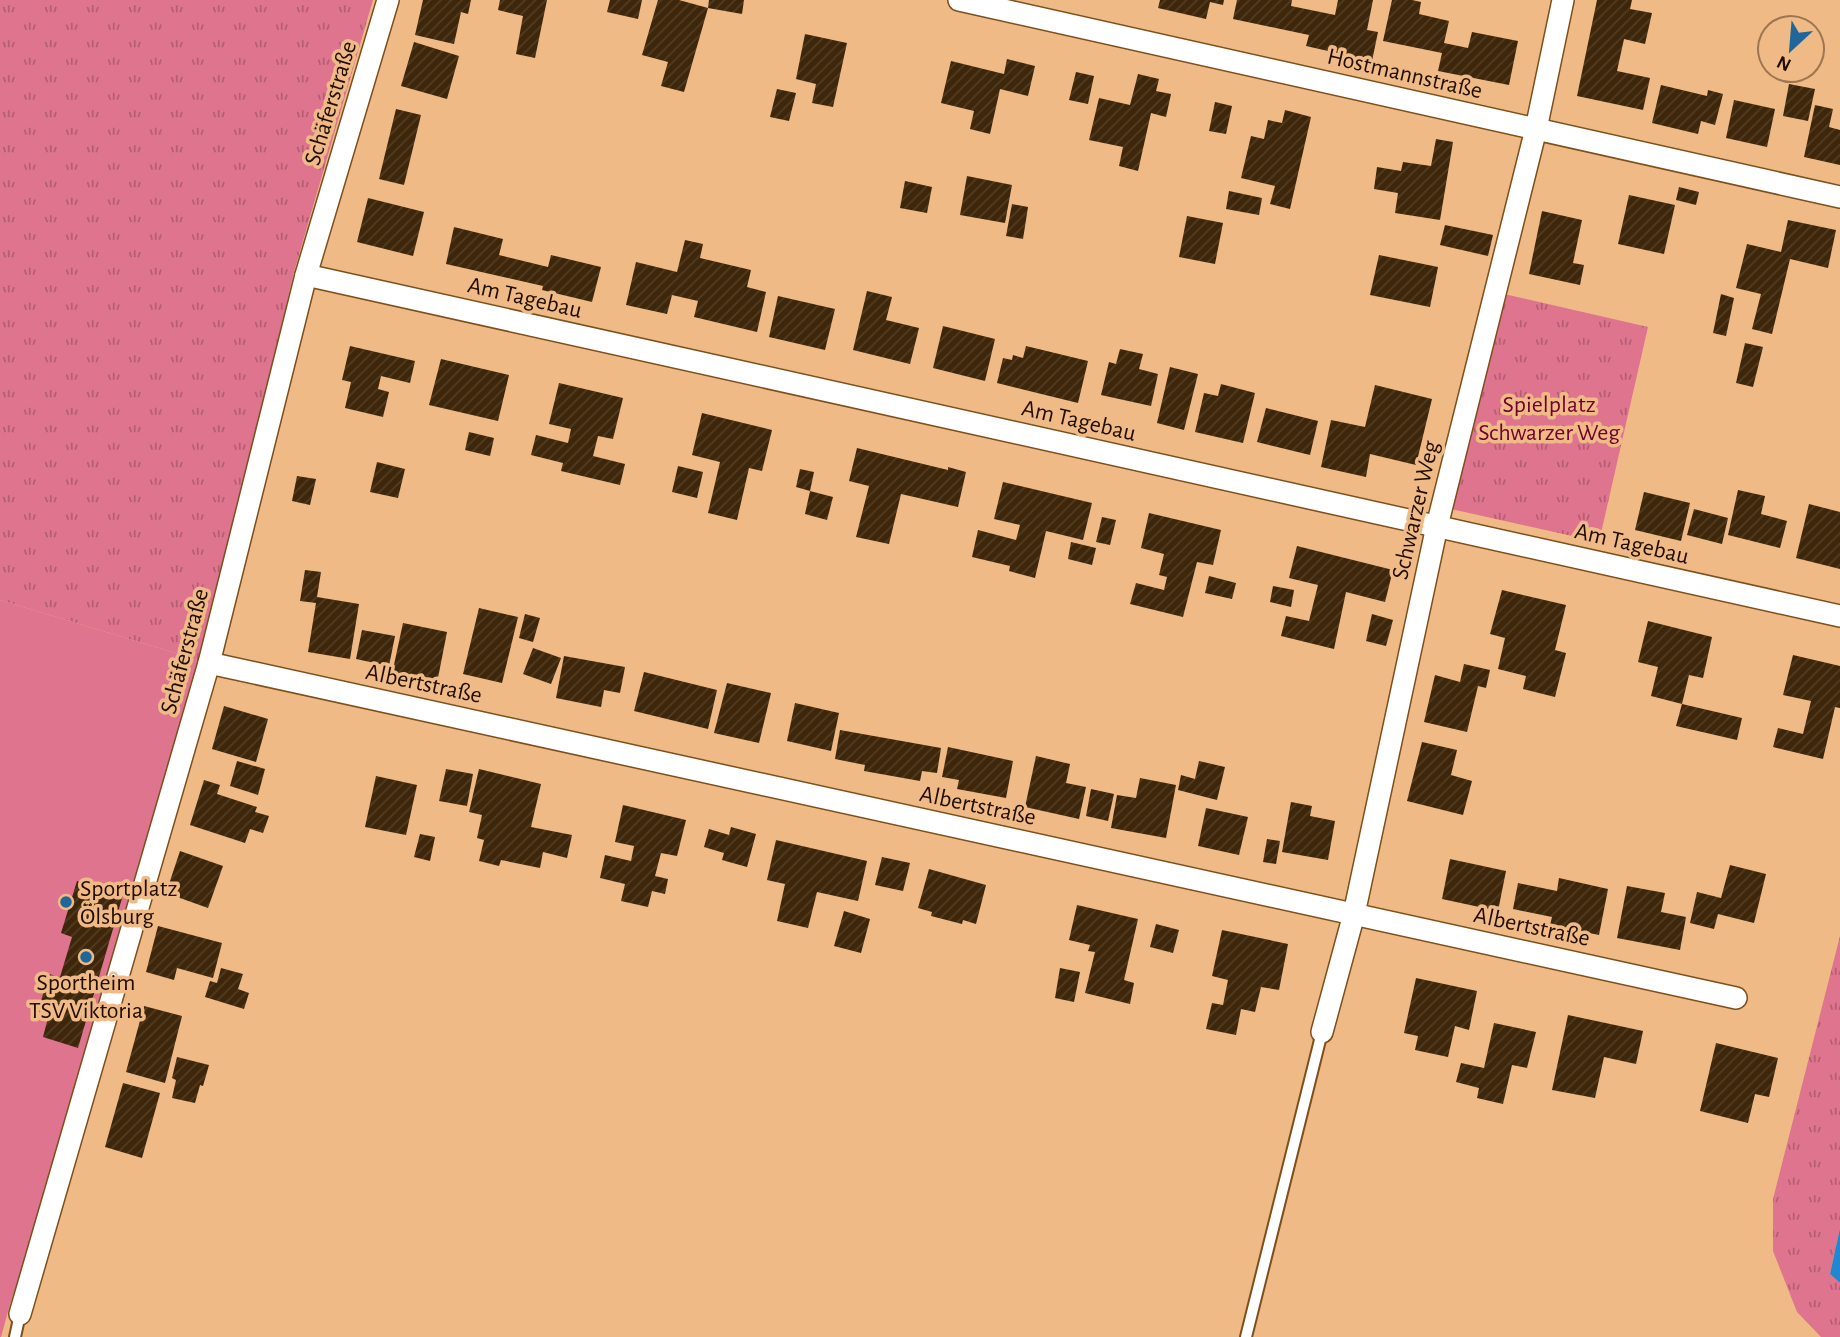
<svg xmlns="http://www.w3.org/2000/svg" width="1840" height="1337" font-family="'Alegreya Sans',sans-serif">
  <defs>
    <pattern id="grass-tufts" width="24" height="20" patternUnits="userSpaceOnUse" patternTransform="scale(1.75)"><rect width="24" height="20" fill="#df748f"/><path d="M3 7l-1-3M5 7V3M7 7l1-3M15 17l-1-3M17 17v-4M19 17l1-3" fill="none" stroke="#b45e72"/></pattern>
    <pattern id="building-hatch" width="6" height="6" patternUnits="userSpaceOnUse" patternTransform="scale(1.75)"><rect width="6" height="6" fill="#3e260a"/><path d="M-1 1l2-2M0 6l6-6M5 7l2-2" fill="none" stroke="#513c23"/></pattern>
  </defs>
  <rect width="100%" height="100%" fill="#efba86"/>
  <g fill="url(#grass-tufts)">
    <polygon points="0,0 373,0 294,272 202,661 0,600"/>
    <polygon points="1500,293 1648,327 1599,542 1451,509"/>
    <polygon points="1840,936 1840,1228 1830,1274 1840,1283 1840,1337 1821,1337 1797,1312 1773,1251 1773,1199"/>
  </g>
  <polygon fill="#df748f" points="0,600 202,661 62,1143 9,1308 1,1337 0,1337"/>
  <polygon fill="#2088d0" points="1840,1228 1840,1283 1830,1274"/>
  <g fill="url(#building-hatch)">
    <polygon points="423,0 471,0 468,14 461,12 454,44 415,35"/>
    <polygon points="500,0 547,0 535,58 516,54 523,16 498,10"/>
    <polygon points="610,0 642,0 638,19 607,12"/>
    <polygon points="658,0 679,0 708,8 684,92 661,86 668,62 642,55"/>
    <polygon points="709,0 744,0 742,14 708,8"/>
    <polygon points="1160,0 1224,0 1223,5 1210,2 1206,19 1158,8"/>
    <polygon points="1237,0 1292,0 1291,6 1335,15 1338,0 1373,0 1367,30 1378,32 1372,61 1306,46 1309,35 1233,19"/>
    <polygon points="1392,0 1412,0 1421,2 1419,14 1449,21 1444,43 1468,48 1472,32 1518,41 1509,85 1438,71 1442,53 1383,41"/>
    <polygon points="1597,0 1632,0 1630,9 1652,13 1645,44 1624,39 1617,71 1650,78 1643,110 1577,96"/>
    <polygon points="805,34 847,43 833,107 812,103 816,84 796,79"/>
    <polygon points="414,42 459,56 447,99 401,86"/>
    <polygon points="1007,59 1035,66 1028,96 1000,89 990,134 970,129 974,111 941,103 951,61 1004,74"/>
    <polygon points="1076,72 1094,76 1088,104 1069,100"/>
    <polygon points="1138,74 1159,79 1156,91 1171,94 1166,117 1151,113 1138,171 1119,166 1123,147 1089,140 1099,98 1130,105"/>
    <polygon points="1789,84 1815,89 1808,121 1783,116"/>
    <polygon points="1661,85 1707,96 1708,90 1723,94 1715,125 1701,121 1698,134 1652,123"/>
    <polygon points="777,89 796,93 789,121 770,117"/>
    <polygon points="1734,100 1775,109 1767,147 1726,138"/>
    <polygon points="1215,102 1232,106 1226,134 1209,131"/>
    <polygon points="1815,105 1833,109 1829,127 1840,130 1840,165 1804,157"/>
    <polygon points="396,109 421,115 404,185 379,179"/>
    <polygon points="1285,110 1311,117 1290,209 1270,204 1275,186 1241,178 1251,136 1264,139 1268,120 1282,123"/>
    <polygon points="1436,139 1453,142 1440,220 1395,213 1398,193 1374,189 1377,167 1401,171 1403,162 1431,166"/>
    <polygon points="967,176 1012,185 1005,223 960,215"/>
    <polygon points="905,181 932,187 927,213 900,208"/>
    <polygon points="1679,187 1699,192 1696,205 1676,200"/>
    <polygon points="1229,191 1262,198 1259,215 1226,209"/>
    <polygon points="1629,195 1675,205 1664,254 1618,244"/>
    <polygon points="368,198 424,212 413,256 357,242"/>
    <polygon points="1012,204 1028,207 1023,239 1006,236"/>
    <polygon points="1542,211 1582,220 1573,263 1584,265 1580,285 1529,274"/>
    <polygon points="1187,216 1223,223 1215,264 1179,257"/>
    <polygon points="1788,220 1836,230 1828,268 1790,259 1772,334 1752,329 1761,294 1736,288 1747,244 1781,252"/>
    <polygon points="1445,225 1493,235 1488,256 1440,245"/>
    <polygon points="454,227 503,239 499,255 548,267 551,255 601,267 592,302 542,290 543,286 446,264"/>
    <polygon points="685,240 703,244 700,258 751,270 747,287 766,292 757,332 694,317 698,301 672,295 667,314 626,305 636,262 677,272"/>
    <polygon points="1379,255 1438,267 1430,307 1370,295"/>
    <polygon points="867,291 892,297 886,320 919,328 910,364 853,350"/>
    <polygon points="1721,294 1734,298 1726,336 1713,333"/>
    <polygon points="778,296 835,309 825,350 769,337"/>
    <polygon points="943,326 995,339 985,381 933,368"/>
    <polygon points="1745,343 1763,347 1753,387 1736,383"/>
    <polygon points="350,346 415,361 410,383 381,376 378,389 389,392 383,417 345,408 351,382 342,380"/>
    <polygon points="1026,346 1088,361 1078,403 997,383 1003,358 1012,360 1013,355 1023,358"/>
    <polygon points="1120,349 1143,354 1139,369 1158,374 1151,406 1101,395 1109,362 1116,364"/>
    <polygon points="441,359 509,375 498,421 429,405"/>
    <polygon points="1170,367 1198,374 1184,430 1157,423"/>
    <polygon points="559,383 623,398 613,439 598,436 593,456 625,464 620,485 561,471 563,463 531,455 536,435 568,443 571,429 549,424"/>
    <polygon points="1221,384 1255,393 1243,443 1195,432 1204,393 1218,396"/>
    <polygon points="1375,385 1432,399 1416,465 1370,454 1366,477 1321,467 1331,420 1365,427"/>
    <polygon points="1266,408 1318,421 1310,455 1257,442"/>
    <polygon points="702,413 772,430 762,471 749,468 737,520 708,513 720,462 692,455"/>
    <polygon points="469,432 494,438 490,456 465,450"/>
    <polygon points="857,448 948,470 948,467 966,472 958,507 901,494 889,544 856,537 869,486 849,481"/>
    <polygon points="377,462 405,469 398,498 370,492"/>
    <polygon points="678,466 703,472 697,498 672,492"/>
    <polygon points="800,469 814,472 810,491 796,487"/>
    <polygon points="297,476 316,479 310,505 292,501"/>
    <polygon points="1003,482 1092,503 1083,540 1046,531 1035,578 1009,571 1010,566 972,557 978,530 1016,540 1020,525 994,519"/>
    <polygon points="1738,490 1765,496 1761,514 1787,521 1780,548 1728,535"/>
    <polygon points="810,491 833,497 827,520 805,514"/>
    <polygon points="1644,492 1690,503 1681,541 1635,530"/>
    <polygon points="1809,504 1840,512 1840,569 1796,558"/>
    <polygon points="1694,509 1728,518 1722,544 1687,535"/>
    <polygon points="1149,513 1221,530 1213,565 1197,562 1183,617 1130,604 1136,583 1164,590 1167,577 1159,575 1164,554 1141,548"/>
    <polygon points="1102,517 1116,520 1110,545 1096,542"/>
    <polygon points="1071,542 1096,548 1092,565 1068,559"/>
    <polygon points="1297,546 1393,570 1385,602 1346,592 1334,649 1281,636 1286,616 1309,621 1318,585 1289,578"/>
    <polygon points="305,570 321,572 317,597 359,604 350,659 308,652 316,603 300,601"/>
    <polygon points="1209,576 1236,583 1232,599 1205,593"/>
    <polygon points="1273,586 1294,590 1291,607 1270,602"/>
    <polygon points="1502,590 1566,605 1555,650 1566,653 1555,697 1523,689 1526,676 1498,669 1505,638 1490,634"/>
    <polygon points="479,608 518,617 502,683 463,674"/>
    <polygon points="525,614 540,618 533,642 519,638"/>
    <polygon points="1372,614 1393,620 1386,646 1366,641"/>
    <polygon points="1648,621 1712,637 1703,678 1689,675 1682,704 1651,696 1658,667 1638,662"/>
    <polygon points="403,623 447,632 437,683 392,674"/>
    <polygon points="362,630 395,636 389,666 356,659"/>
    <polygon points="533,648 561,658 551,684 523,674"/>
    <polygon points="1793,655 1840,666 1840,708 1835,707 1823,759 1773,747 1778,728 1803,734 1811,701 1783,695"/>
    <polygon points="564,656 625,667 620,693 604,690 601,707 556,698"/>
    <polygon points="1464,664 1490,670 1486,688 1478,686 1467,732 1424,722 1435,675 1460,682"/>
    <polygon points="644,672 717,690 708,729 634,711"/>
    <polygon points="727,683 771,693 759,743 714,733"/>
    <polygon points="795,703 839,713 831,751 787,741"/>
    <polygon points="1682,704 1742,718 1737,740 1676,726"/>
    <polygon points="224,706 268,719 256,762 212,749"/>
    <polygon points="840,730 941,748 937,773 922,771 920,781 864,771 865,765 835,759"/>
    <polygon points="1422,742 1457,750 1451,775 1472,781 1463,815 1407,801"/>
    <polygon points="948,747 1013,761 1006,798 957,789 959,780 942,777"/>
    <polygon points="1036,756 1070,764 1066,783 1086,787 1079,819 1025,807"/>
    <polygon points="237,761 265,769 258,795 230,786"/>
    <polygon points="1199,761 1225,767 1217,800 1178,790 1181,775 1195,779"/>
    <polygon points="446,769 473,774 467,806 439,801"/>
    <polygon points="479,769 541,784 531,827 572,835 567,858 543,852 540,868 501,860 499,866 479,861 484,840 477,838 482,815 469,812"/>
    <polygon points="376,776 417,785 406,835 365,827"/>
    <polygon points="1140,778 1176,785 1166,838 1111,828 1117,795 1136,798"/>
    <polygon points="204,780 220,785 217,794 257,807 255,812 269,816 263,833 250,829 245,843 190,825"/>
    <polygon points="1091,789 1114,794 1108,821 1086,816"/>
    <polygon points="1291,802 1312,806 1310,816 1335,821 1328,860 1282,852"/>
    <polygon points="623,805 686,820 677,856 661,853 655,876 668,879 665,894 652,891 648,907 621,901 625,884 600,878 605,855 631,861 634,846 615,842"/>
    <polygon points="1206,808 1248,817 1239,855 1198,846"/>
    <polygon points="731,827 756,834 747,867 722,860 724,853 704,847 709,829 729,835"/>
    <polygon points="420,834 435,837 430,861 414,857"/>
    <polygon points="1267,839 1280,841 1276,864 1263,862"/>
    <polygon points="776,840 867,861 858,901 817,892 808,928 777,921 785,884 767,880"/>
    <polygon points="180,851 223,866 208,908 166,893"/>
    <polygon points="882,857 910,863 903,891 875,885"/>
    <polygon points="1450,859 1506,871 1498,911 1442,899"/>
    <polygon points="1730,865 1766,874 1754,923 1718,914 1714,929 1690,923 1697,892 1721,898"/>
    <polygon points="929,869 986,885 976,924 963,920 962,924 931,916 932,912 918,908"/>
    <polygon points="1559,878 1608,889 1599,935 1550,925 1552,917 1513,909 1518,883 1557,891"/>
    <polygon points="77,881 123,895 78,1048 43,1037 49,1014 38,1011 49,974 60,977 72,937 61,933"/>
    <polygon points="1627,886 1665,893 1661,912 1686,917 1680,950 1617,938"/>
    <polygon points="1077,905 1138,919 1124,980 1134,983 1130,1004 1085,993 1095,952 1088,951 1090,945 1069,940"/>
    <polygon points="844,911 870,919 861,953 834,946"/>
    <polygon points="1156,924 1179,930 1173,953 1150,947"/>
    <polygon points="158,926 222,943 213,978 177,968 174,980 146,972"/>
    <polygon points="1222,930 1288,944 1279,990 1261,987 1255,1012 1241,1009 1236,1035 1206,1029 1212,1003 1223,1005 1228,980 1212,976"/>
    <polygon points="221,968 243,974 238,989 249,993 244,1009 205,997 210,981 217,983"/>
    <polygon points="1060,968 1080,972 1074,1002 1055,998"/>
    <polygon points="1416,978 1477,991 1469,1030 1455,1026 1448,1057 1415,1050 1418,1036 1404,1033"/>
    <polygon points="144,1006 182,1016 165,1083 126,1072"/>
    <polygon points="1568,1015 1643,1031 1636,1064 1604,1057 1595,1098 1552,1090"/>
    <polygon points="1494,1023 1536,1032 1527,1068 1512,1065 1503,1104 1477,1098 1479,1088 1456,1082 1461,1063 1484,1068"/>
    <polygon points="1716,1043 1778,1058 1769,1097 1755,1094 1748,1123 1700,1111"/>
    <polygon points="177,1057 209,1065 203,1086 200,1085 195,1103 172,1098 176,1080 172,1078"/>
    <polygon points="123,1083 160,1093 142,1158 105,1147"/>
  </g>
  <g fill="none" stroke-linecap="round" stroke-linejoin="round">
    <defs>
      <g id="lane">
        <polyline points="15,1337 20,1314"/>
        <polyline points="1246,1337 1322,1032"/>
      </g>
      <g id="street">
        <polyline points="959,0 1840,197"/>
        <polyline points="306,275 1840,616"/>
        <polyline points="209,663 1736,998"/>
        <polyline points="1322,1032 1354,914 1437,526 1536,129 1563,0"/>
        <polyline points="20,1314 209,663 306,275 388,0"/>
      </g>
    </defs>
    <use href="#lane" stroke="#7d4f1a" stroke-width="14"/>
    <use href="#street" stroke="#7d4f1a" stroke-width="24"/>
    <use href="#lane" stroke="#fff" stroke-width="10"/>
    <use href="#street" stroke="#fff" stroke-width="21"/>
  </g>
  <g fill="#1f669a" stroke="#efba86" stroke-width="2.5">
    <circle cx="66" cy="902" r="7"/>
    <circle cx="86" cy="957" r="7"/>
  </g>
  <g text-anchor="middle" stroke-width="7" stroke-linejoin="round" paint-order="stroke">
    <g font-size="24" fill="#210e00" stroke="#efba86">
      <text transform="translate(1405 73) rotate(13)" y="8">Hostmannstraße</text>
      <text transform="translate(330 103) rotate(-73)" y="8">Schäferstraße</text>
      <text transform="translate(525 297) rotate(13)" y="8">Am Tagebau</text>
      <text transform="translate(1079 420) rotate(13)" y="8">Am Tagebau</text>
      <text transform="translate(1415 510) rotate(-77)" y="8">Schwarzer Weg</text>
      <text transform="translate(1632 543) rotate(13)" y="8">Am Tagebau</text>
      <text transform="translate(184 651) rotate(-75)" y="8">Schäferstraße</text>
      <text transform="translate(424 683) rotate(12)" y="8">Albertstraße</text>
      <text transform="translate(978 805) rotate(12)" y="8">Albertstraße</text>
      <text transform="translate(1532 926) rotate(12)" y="8">Albertstraße</text>
    </g>
    <g font-size="24" fill="#6e022f" stroke="#efba86">
      <text x="1549" y="412">Spielplatz<tspan x="1549" dy="28">Schwarzer Weg</tspan></text>
    </g>
    <g font-size="24" fill="#210e00" stroke="#efba86" text-anchor="start">
      <text x="80" y="896">Sportplatz<tspan x="80" dy="28">Ölsburg</tspan></text>
      <text x="86" y="990" text-anchor="middle">Sportheim<tspan x="86" dy="28">TSV Viktoria</tspan></text>
    </g>
  </g>
  <g transform="translate(1791 49) rotate(206)"><circle r="33" fill="#efba86" stroke="#9d7550" stroke-width="2"/>
  <path d="M0-5L12 26L0 18L-12 26Z" fill="#1f669a"/>
  <text y="-10" font-size="19" font-weight="bold" text-anchor="middle" fill="#210e00">N</text>
  </g>
</svg>
